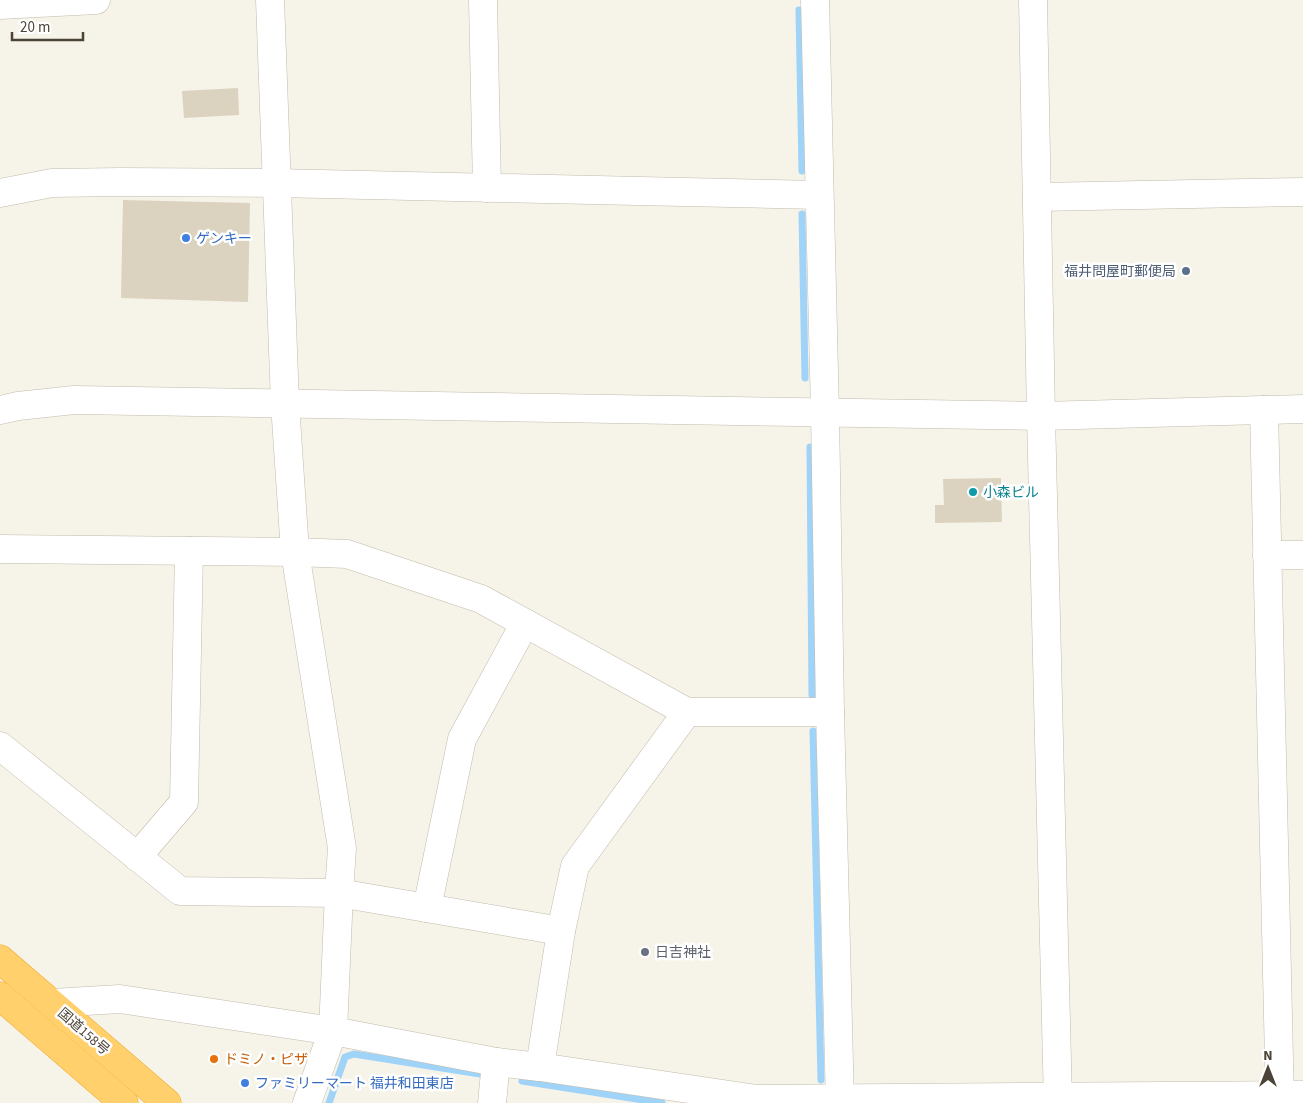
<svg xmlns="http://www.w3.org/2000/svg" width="1303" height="1103" font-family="'Source Sans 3','Noto Sans JP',sans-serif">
  <rect width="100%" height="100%" fill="#f6f3e9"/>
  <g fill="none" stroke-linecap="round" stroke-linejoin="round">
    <g stroke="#a0d3f8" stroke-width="7">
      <polyline points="799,10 802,171"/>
      <polyline points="802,214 805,378"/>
      <polyline points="810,447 812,695"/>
      <polyline points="813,731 821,1080"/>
      <polyline points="522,1081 662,1103"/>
      <polyline points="329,1103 345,1057 354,1054 480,1074"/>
    </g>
  </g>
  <g fill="#dcd2c0">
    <polygon points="238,88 239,115 184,118 182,91"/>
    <polygon points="123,200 250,203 248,302 121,298"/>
    <polygon points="1001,478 1002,522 935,523 935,505 944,505 943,479"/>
  </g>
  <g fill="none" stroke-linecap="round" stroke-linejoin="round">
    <defs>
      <g id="minor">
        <polyline points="270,0 285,404 295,552 342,848 339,893 333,1031 307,1103"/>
        <polyline points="483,0 487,188"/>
        <polyline points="815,0 825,413 830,712 840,1103"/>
        <polyline points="1033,0 1041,416 1058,1103"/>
        <polyline points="0,5 96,0"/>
        <polyline points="0,193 52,183 120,182 276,183 819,195"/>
        <polyline points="1037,197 1303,192"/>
        <polyline points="0,410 18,406 74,400 1041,416 1303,409"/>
        <polyline points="1264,410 1280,1103"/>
        <polyline points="0,549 295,552 347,554 481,599 687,712 830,712"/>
        <polyline points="1267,555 1303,555"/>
        <polyline points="0,746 180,891 339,893 561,931"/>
        <polyline points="137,857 184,802 189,551"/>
        <polyline points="427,908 462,739 525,623"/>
        <polyline points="52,1003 120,999 333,1031 496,1062 540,1067 757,1099 1303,1095"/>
        <polyline points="540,1067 561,931 575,866 687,712"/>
        <polyline points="492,1103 496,1062"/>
      </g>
      <g id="highway">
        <polyline points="0,959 167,1103"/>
        <polyline points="0,996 124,1103"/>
      </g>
    </defs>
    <use href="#minor" stroke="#c3bbab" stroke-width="29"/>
    <use href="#highway" stroke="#efaa2b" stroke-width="29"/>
    <use href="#minor" stroke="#fff" stroke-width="28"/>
    <use href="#highway" stroke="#ffd06c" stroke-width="28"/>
  </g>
  <g fill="#3f7fe0" stroke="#fff" stroke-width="2">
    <circle cx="186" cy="238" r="5"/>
    <circle cx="245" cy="1083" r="5"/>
  </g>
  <circle fill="#5c6f8a" stroke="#fff" stroke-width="2" cx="1186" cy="271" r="5"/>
  <circle fill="#0f9aa8" stroke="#fff" stroke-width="2" cx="973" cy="492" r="5"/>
  <circle fill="#6b7280" stroke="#fff" stroke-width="2" cx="645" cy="952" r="5"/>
  <circle fill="#e8710a" stroke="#fff" stroke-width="2" cx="214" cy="1059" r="5"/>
  <g text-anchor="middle" stroke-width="5" stroke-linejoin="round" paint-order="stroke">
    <g font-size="14" fill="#366cbe" stroke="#fff" text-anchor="start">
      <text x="196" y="243">ゲンキー</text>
      <text x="255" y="1088">ファミリーマート 福井和田東店</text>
    </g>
    <g font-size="14" fill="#4e5e75" stroke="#fff" text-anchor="end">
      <text x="1176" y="276">福井問屋町郵便局</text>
    </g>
    <g font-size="14" fill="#0d838f" stroke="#fff" text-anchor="start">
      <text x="983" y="497">小森ビル</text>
    </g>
    <g font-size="14" fill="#5b616d" stroke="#fff" text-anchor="start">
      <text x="655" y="957">日吉神社</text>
    </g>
    <g font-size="14" fill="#4b4336" stroke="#fff">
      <text transform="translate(84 1031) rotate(41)" y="5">国道158号</text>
    </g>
    <g font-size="14" fill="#c56008" stroke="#fff" text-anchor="start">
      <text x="224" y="1064">ドミノ・ピザ</text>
    </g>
  </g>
  <g transform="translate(1268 1068)" stroke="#ffffff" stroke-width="4" paint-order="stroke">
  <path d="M0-4L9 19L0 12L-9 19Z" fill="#4b4336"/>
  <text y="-8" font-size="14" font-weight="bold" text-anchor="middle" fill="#4b4336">N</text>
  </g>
  <path d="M12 32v8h71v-8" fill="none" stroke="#4b4336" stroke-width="2.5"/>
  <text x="20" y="32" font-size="15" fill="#4b4336" stroke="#ffffff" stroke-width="4" paint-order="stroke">20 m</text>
</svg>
